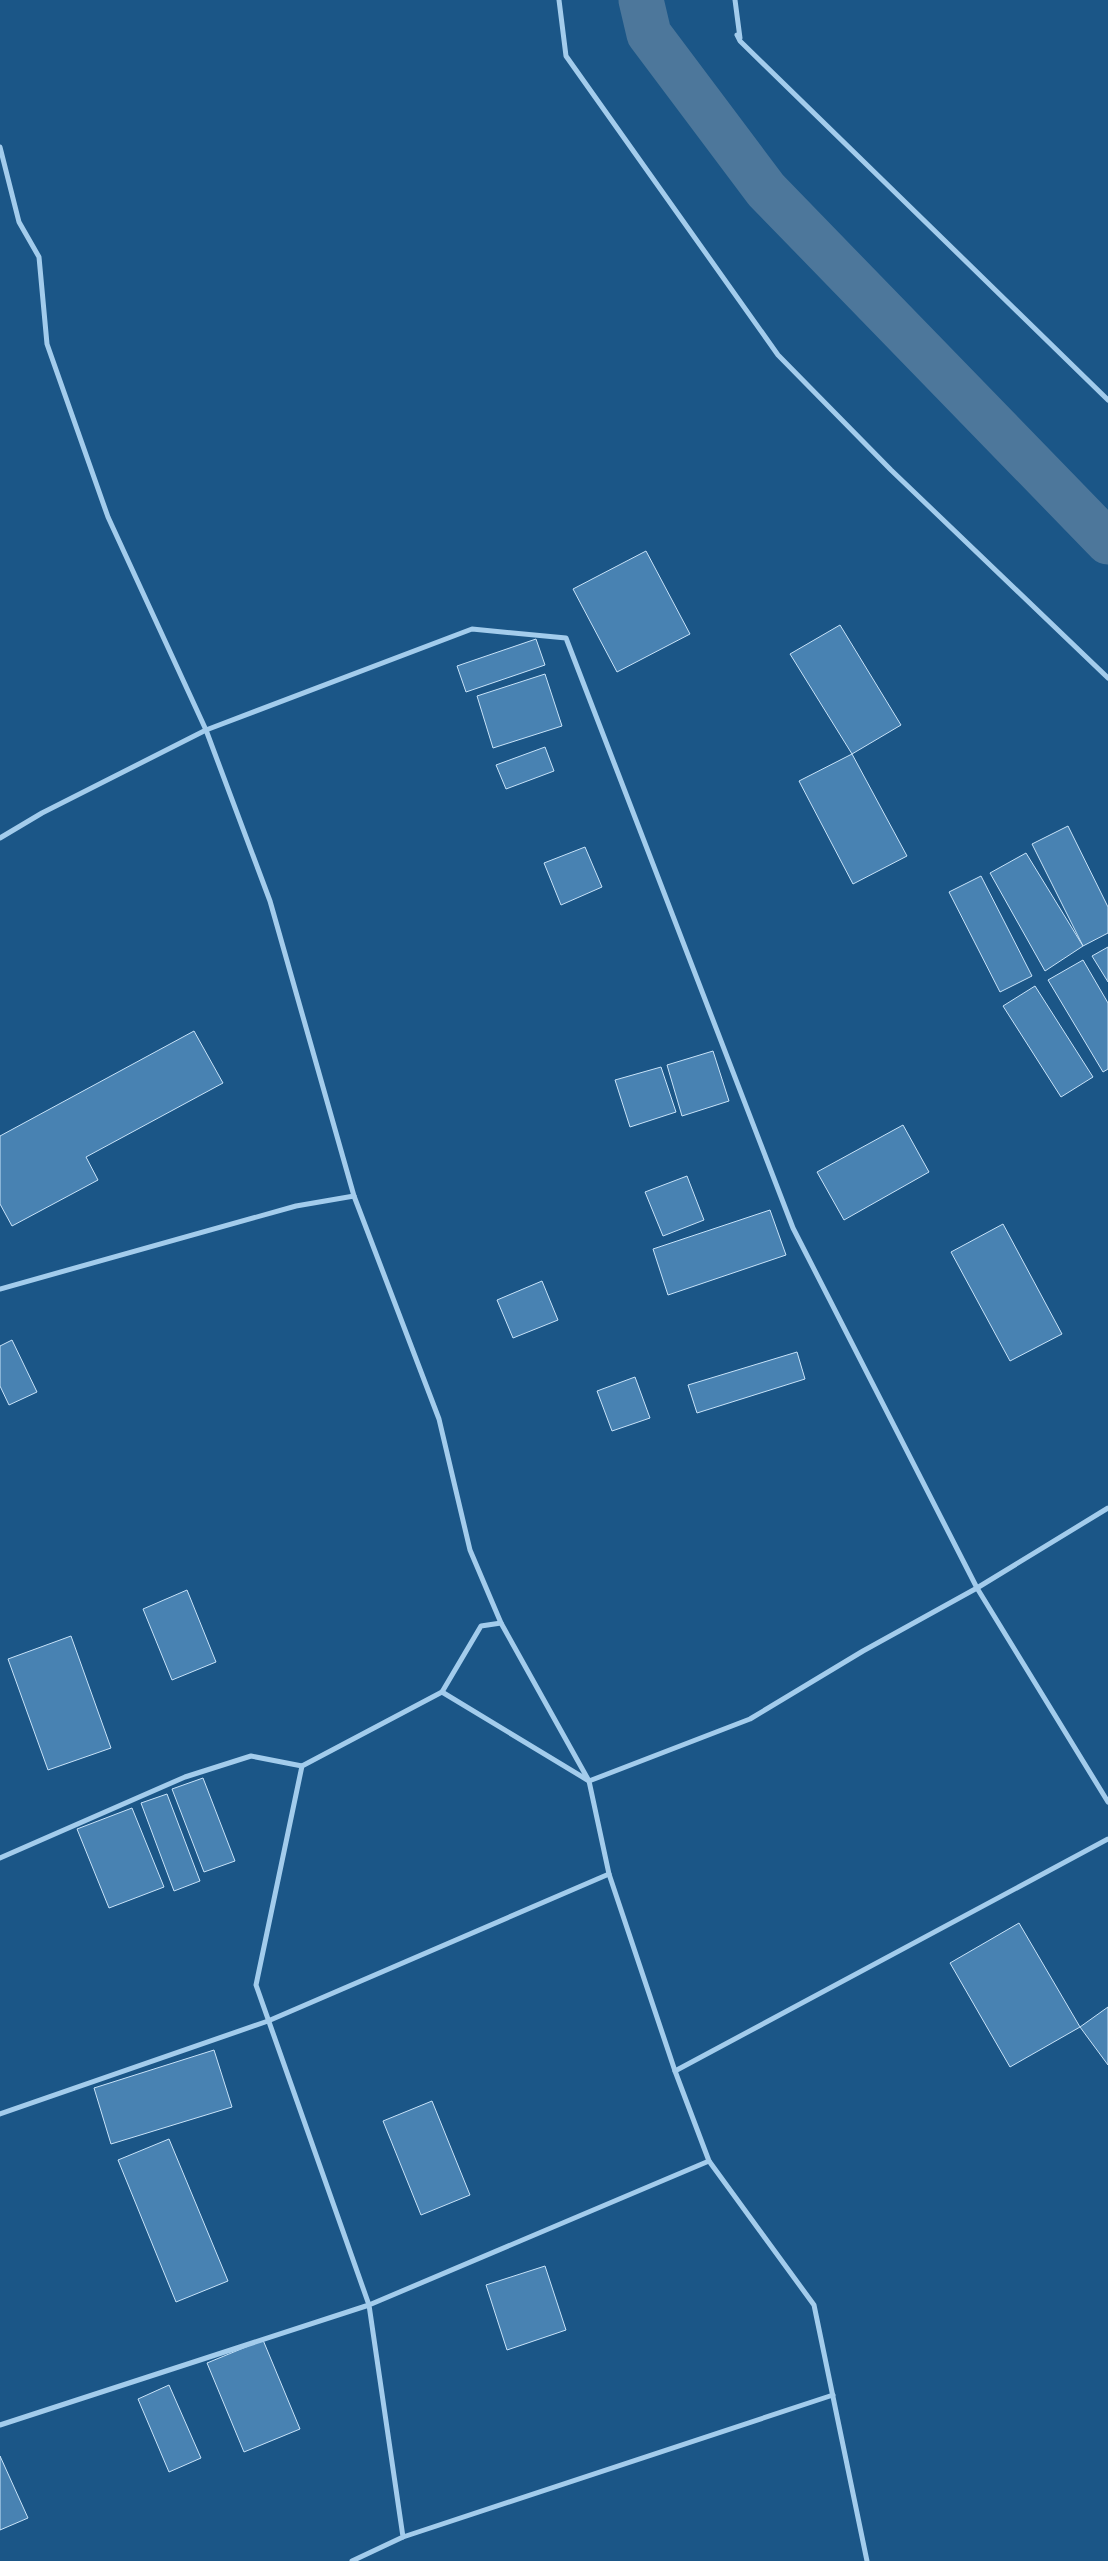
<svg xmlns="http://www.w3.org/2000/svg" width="1108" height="2561" font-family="Helvetica,sans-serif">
  <rect width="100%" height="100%" fill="#1b5687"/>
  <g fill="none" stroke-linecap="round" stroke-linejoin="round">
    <polyline stroke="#4d779b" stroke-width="45" points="641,0 649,34 766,190 1108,542"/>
  </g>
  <g fill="#4882b2" stroke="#c8e3f9">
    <polygon points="646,551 690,634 617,672 573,589"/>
    <polygon points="840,625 901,725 852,754 790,654"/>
    <polygon points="536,639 545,665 466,692 457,666"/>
    <polygon points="545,674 562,726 493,748 477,696"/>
    <polygon points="545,747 554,771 506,789 496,765"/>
    <polygon points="852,754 907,856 853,884 799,781"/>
    <polygon points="1068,826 1108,907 1108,933 1083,946 1032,844"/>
    <polygon points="585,847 602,887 561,905 544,863"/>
    <polygon points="1026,853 1083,946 1045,971 990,873"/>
    <polygon points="981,876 1032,976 1000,992 949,892"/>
    <polygon points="1108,947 1108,982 1092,956"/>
    <polygon points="1083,960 1108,1003 1108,1069 1103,1072 1048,980"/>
    <polygon points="1035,986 1093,1077 1061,1097 1003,1006"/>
    <polygon points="194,1031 223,1083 86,1157 98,1180 12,1226 0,1204 0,1136"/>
    <polygon points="713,1051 729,1101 682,1116 667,1065"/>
    <polygon points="661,1067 676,1112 630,1127 615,1080"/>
    <polygon points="903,1125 929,1172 844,1220 817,1172"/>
    <polygon points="687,1176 704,1220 663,1236 645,1192"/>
    <polygon points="770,1210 786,1255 668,1295 653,1249"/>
    <polygon points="1003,1224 1062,1334 1010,1361 951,1252"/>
    <polygon points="542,1281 558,1320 513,1338 497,1300"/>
    <polygon points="12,1340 37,1392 9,1405 0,1386 0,1346"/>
    <polygon points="797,1352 805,1379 697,1413 688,1385"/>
    <polygon points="635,1377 650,1418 612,1431 597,1391"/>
    <polygon points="187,1590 216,1662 172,1680 143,1609"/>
    <polygon points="71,1636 111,1748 48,1770 8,1659"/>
    <polygon points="203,1778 235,1861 204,1872 172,1789"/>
    <polygon points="167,1794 200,1881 174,1891 141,1803"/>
    <polygon points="132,1808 164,1887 109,1908 77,1829"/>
    <polygon points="1019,1923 1080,2027 1010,2067 950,1963"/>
    <polygon points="1108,2007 1108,2065 1080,2027"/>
    <polygon points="214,2050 232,2107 111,2144 94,2088"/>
    <polygon points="432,2101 470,2195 421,2215 383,2121"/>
    <polygon points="169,2139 228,2281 176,2302 118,2160"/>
    <polygon points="545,2266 566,2330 507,2350 486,2285"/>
    <polygon points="263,2340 300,2429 244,2452 207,2363"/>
    <polygon points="169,2385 201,2458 169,2472 138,2399"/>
    <polygon points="0,2456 28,2518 0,2530"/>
  </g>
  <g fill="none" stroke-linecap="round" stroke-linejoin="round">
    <g stroke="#a3ccec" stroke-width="5">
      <polyline points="559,0 566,56 778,355 891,470 1108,678"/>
      <polyline points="735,0 740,38"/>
      <polyline points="737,35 740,41 1108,400"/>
      <polyline points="0,147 19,222 39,257 47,344 108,517 206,730 270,901 354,1196 439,1419 470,1550 501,1623 481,1626 442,1692"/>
      <polyline points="0,838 42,813 206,730 472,629 566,638 793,1228 977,1588 1108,1802"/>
      <polyline points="0,1289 296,1206 354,1196"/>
      <polyline points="501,1623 589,1781 750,1719 863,1651 977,1588 1108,1508"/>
      <polyline points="0,1858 185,1777 251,1756 302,1766"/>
      <polyline points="675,2071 1108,1839"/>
      <polyline points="0,2114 268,2021 609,1874"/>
      <polyline points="0,2425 369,2305 256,1985 302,1766 442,1692 589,1781 609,1874 675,2071 709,2161 814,2305 867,2561"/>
      <polyline points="403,2537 833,2395"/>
      <polyline points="352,2561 403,2537 369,2305 709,2161"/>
    </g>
  </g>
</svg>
